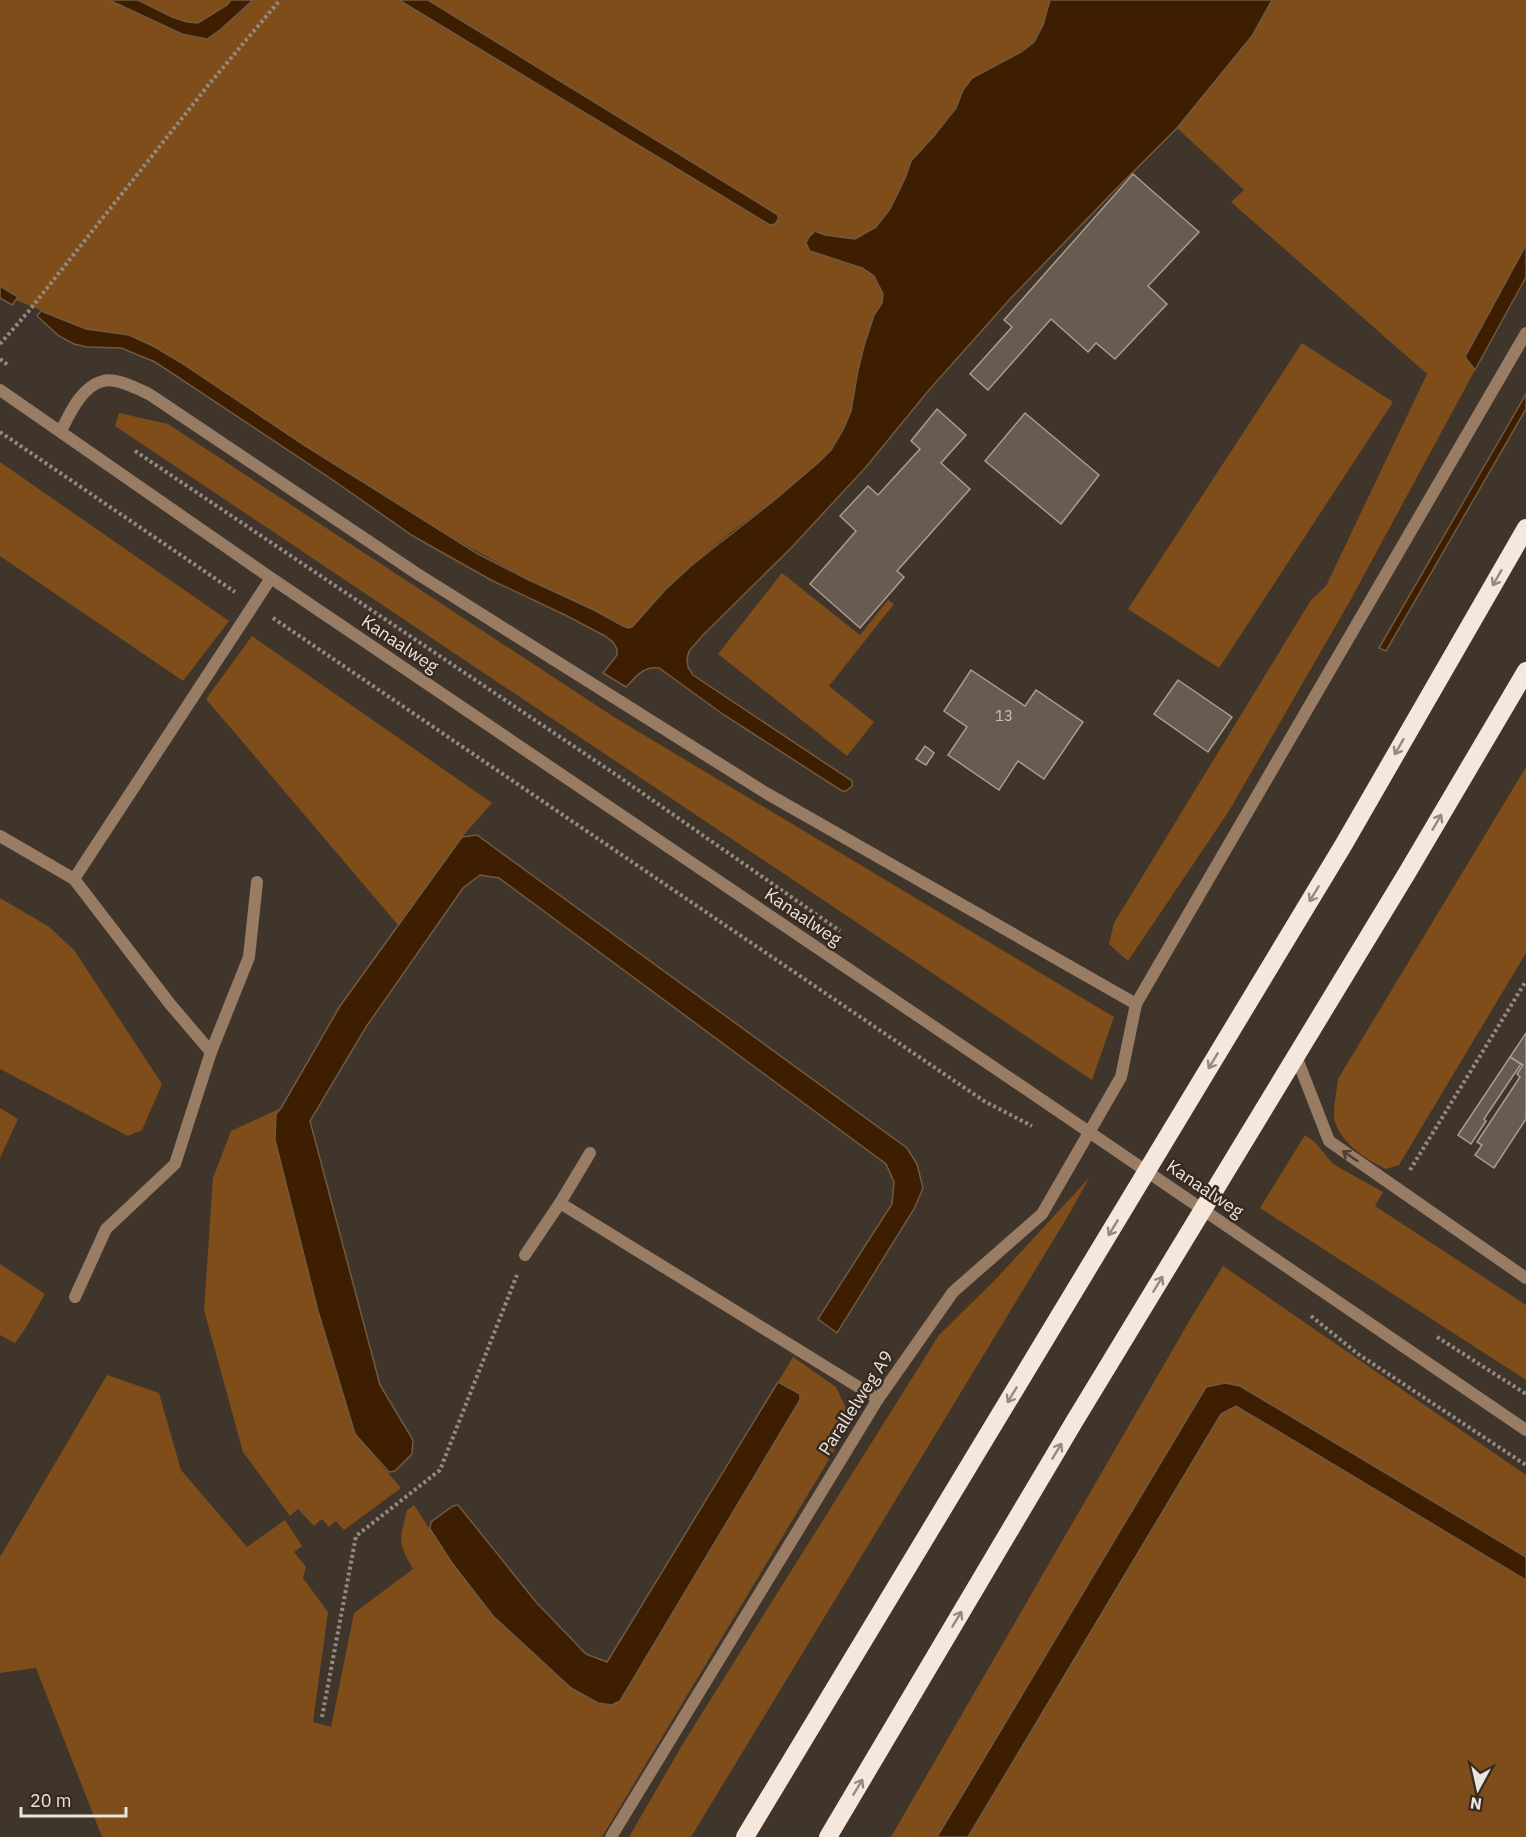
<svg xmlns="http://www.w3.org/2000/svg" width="1526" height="1837" font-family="'IBM Plex Sans',sans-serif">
  <rect width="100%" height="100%" fill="#40352b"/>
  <g fill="#7e4d1a">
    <path d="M 0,0 L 109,0 L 182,34 L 196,38 L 238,15 L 253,0 L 399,0 L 770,225 L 778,215 L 428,0 L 1050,0 L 1043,25 L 1034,42 L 963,90 L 956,108 L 933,137 L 911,161 L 906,176 L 890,209 L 876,227 L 855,239 L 824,235 L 815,231 L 810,251 C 829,258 860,262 874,275 C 880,282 885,296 881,305 C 880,309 876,312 874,316 C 871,323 869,330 867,337 C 858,367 857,403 843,430 C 823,470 766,505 730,533 C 693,563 664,591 632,627 L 628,628 L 594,610 L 529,580 L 439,530 L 304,445 L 180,362 L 155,347 L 129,335 L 86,329 L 16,300 L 17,297 L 0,286 Z"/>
    <polygon points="138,0 231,0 227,5 198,23 187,22 172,17"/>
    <polygon points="1272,0 1526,0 1526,245 1465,357 1475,370 1350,601 1229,811 1128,961 1109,944 1114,923 1311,600 1326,586 1427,374 1231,202 1244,190 1177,128 1252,36"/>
    <polygon points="1302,343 1393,402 1219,668 1128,609"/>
    <polygon points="119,413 168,424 614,717 1114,1017 1092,1080 115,426"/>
    <polygon points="0,462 229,621 183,681 0,556"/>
    <polygon points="782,573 860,635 888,600 894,604 829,686 874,722 847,756 718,654"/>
    <polygon points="252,636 492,803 462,837 398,925 206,699"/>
    <path d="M 1526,767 L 1526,953 L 1399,1165 L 1386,1169 C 1366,1159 1343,1145 1335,1122 C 1332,1113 1337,1090 1338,1079 Z"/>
    <polygon points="0,898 48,926 74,950 162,1084 142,1130 128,1136 0,1069"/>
    <polygon points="0,1108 18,1119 0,1158"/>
    <polygon points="281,1108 276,1114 275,1140 318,1311 355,1434 401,1488 344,1530 336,1521 329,1527 322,1519 314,1526 298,1509 290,1516 243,1452 204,1310 213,1178 231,1131"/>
    <polygon points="1305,1135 1315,1142 1333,1164 1383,1192 1375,1206 1526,1305 1526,1380 1260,1208"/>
    <polygon points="1089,1178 1071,1211 691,1837 629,1837 684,1742 939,1335 995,1280"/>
    <polygon points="0,1264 45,1294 25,1329 15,1343 0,1335"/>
    <polygon points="1223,1266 1526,1475 1526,1557 1240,1386 1225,1383 1206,1387 937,1837 891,1837 1191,1318"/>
    <path d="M 793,1357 L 836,1387 L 852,1421 L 602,1837 L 102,1837 L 36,1668 L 0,1673 L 0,1557 L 107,1375 L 159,1393 L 181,1470 L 247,1547 L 285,1520 L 302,1546 L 294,1552 L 306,1567 L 303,1578 L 328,1612 L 313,1722 L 331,1727 L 354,1613 L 413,1569 C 397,1541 400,1540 407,1510 L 414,1505 L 452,1563 L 493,1616 L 612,1705 L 620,1701 L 800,1400 L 800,1394 L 778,1382 Z"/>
    <polygon points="1236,1406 1526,1580 1526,1837 968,1837 1221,1413"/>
  </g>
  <g fill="#3d1e00" stroke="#715942" stroke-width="1.5">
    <polygon points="109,0 138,0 172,17 187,22 198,23 227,5 231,0 253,0 220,30 207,39 182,34"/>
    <polygon points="399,0 428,0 778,215 778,220 775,224 770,225"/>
    <path d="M 1050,0 L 1272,0 L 1252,36 L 1177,128 L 1111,194 L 1010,299 L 929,390 L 866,467 L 792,547 L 703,635 L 689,651 L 687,659 L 688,667 L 693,675 L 852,781 L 852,786 L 846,791 L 842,791 L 724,715 L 659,668 C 643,666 637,676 626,687 L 603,673 L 617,655 L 617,649 L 613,642 L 605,636 L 565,615 L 491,580 L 413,536 L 327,476 L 155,362 L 121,348 L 87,347 L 74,344 L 59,336 L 37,316 L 41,311 L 86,329 L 129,335 L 155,347 L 180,362 L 304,445 L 478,554 L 529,580 L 594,610 L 623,626 L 628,628 L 632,627 L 665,590 L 692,565 L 777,498 L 819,462 L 831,450 L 843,430 L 851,411 L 858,370 L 864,346 L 874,315 L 882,303 L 883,294 L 874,276 L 862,268 L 810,251 L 806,243 L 809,237 L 815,231 L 825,235 L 855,239 L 876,227 L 890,209 L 906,176 L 911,161 L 933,137 L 956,108 L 963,90 L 972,78 L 1021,52 L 1034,42 L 1043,25 Z"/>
    <polygon points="1526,245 1526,277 1475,370 1465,357"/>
    <polygon points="0,286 18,297 12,305 0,298"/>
    <polygon points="1526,394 1526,409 1386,651 1379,648"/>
    <polygon points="477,835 907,1148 917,1164 923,1188 914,1209 837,1333 818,1319 892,1204 894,1182 886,1164 499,878 480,875 463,888 366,1027 310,1121 380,1385 413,1440 412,1454 395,1471 389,1472 355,1434 318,1311 275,1140 276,1114 281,1108 340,1006 462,837"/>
    <polygon points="778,1382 800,1394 800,1400 620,1701 612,1705 598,1703 571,1688 493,1616 452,1563 430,1529 431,1522 453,1506 458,1505 536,1602 586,1654 607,1662"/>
    <polygon points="1225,1383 1240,1386 1526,1557 1526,1580 1236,1406 1221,1414 968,1837 937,1837 1206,1387"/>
  </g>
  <g fill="#685b50" stroke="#aa9c90" stroke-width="1.5">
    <polygon points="1133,174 1199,232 1148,286 1167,304 1115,359 1096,343 1088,352 1051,319 988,390 970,374 1012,327 1004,320"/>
    <polygon points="937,409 966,435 941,463 970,489 897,571 904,577 860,628 810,584 856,531 840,516 868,486 878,495 920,449 911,441"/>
    <polygon points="1025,413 1099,475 1061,524 985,461"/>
    <polygon points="971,670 1025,706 1036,690 1083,722 1044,779 1018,761 999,790 948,755 967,727 944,711"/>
    <polygon points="1178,680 1232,717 1208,752 1154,714"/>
    <polygon points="925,746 934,753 926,765 916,759"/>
    <polygon points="1526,1033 1526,1119 1494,1168 1475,1155 1482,1145 1477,1142 1520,1077 1517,1074 1523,1065 1510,1057"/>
    <polygon points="1510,1057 1521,1064 1484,1119 1486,1121 1471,1144 1458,1135"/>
  </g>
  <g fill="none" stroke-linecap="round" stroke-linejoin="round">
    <g stroke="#948a82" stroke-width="4" stroke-dasharray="3 3" stroke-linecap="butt">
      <polyline points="0,344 28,312 210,83 280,0"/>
      <polyline points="0,359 9,366"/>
      <polyline points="0,432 235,592"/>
      <polyline points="135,451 615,774 840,931"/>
      <polyline points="273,618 984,1101 1032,1126"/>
      <polyline points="1410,1170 1526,981"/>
      <polyline points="1311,1316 1358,1354 1526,1465"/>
      <polyline points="1437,1337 1526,1394"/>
      <polyline points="322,1717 356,1536 440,1470 517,1275"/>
    </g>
    <g stroke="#987c64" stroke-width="12">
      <polyline points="0,836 74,879 271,578"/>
      <polyline points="74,879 170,1004 211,1052 175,1164 106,1229 75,1297"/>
      <polyline points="211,1052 249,957 257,882"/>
      <polyline points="1296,1056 1329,1141 1398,1189"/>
      <polyline points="560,1203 590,1153"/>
      <polyline points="525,1255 560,1203 878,1399"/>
    </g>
    <g stroke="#987c64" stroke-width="12">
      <path d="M 61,431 C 70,413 82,386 103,381 C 116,377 138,389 149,394 L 416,573 L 766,793 L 1136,1004"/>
      <polyline points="1398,1189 1526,1278"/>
      <polyline points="611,1837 878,1399 953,1292 1042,1214 1121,1077 1136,1004 1526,333"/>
    </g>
    <polyline stroke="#987c64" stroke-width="12" points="0,390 271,578 1045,1102 1526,1430"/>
    <g stroke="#f5e7db" stroke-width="18">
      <polyline points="745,1837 1344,844 1526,528"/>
      <polyline points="828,1837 1074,1422 1407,873 1526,671"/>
    </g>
  </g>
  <defs><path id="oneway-shaft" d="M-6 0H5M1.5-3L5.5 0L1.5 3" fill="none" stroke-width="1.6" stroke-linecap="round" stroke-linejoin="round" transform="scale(1.5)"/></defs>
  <g stroke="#96887e">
    <use href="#oneway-shaft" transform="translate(1497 578) rotate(120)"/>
    <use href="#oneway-shaft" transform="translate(1399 747) rotate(120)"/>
    <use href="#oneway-shaft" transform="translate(1437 822) rotate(-60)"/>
    <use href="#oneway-shaft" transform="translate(1314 894) rotate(121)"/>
    <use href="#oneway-shaft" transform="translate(1213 1061) rotate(121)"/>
    <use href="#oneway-shaft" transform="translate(1113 1228) rotate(121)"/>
    <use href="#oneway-shaft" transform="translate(1158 1284) rotate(-59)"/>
    <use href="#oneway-shaft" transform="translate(1012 1395) rotate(121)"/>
    <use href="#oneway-shaft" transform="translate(1057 1451) rotate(-59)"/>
    <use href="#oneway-shaft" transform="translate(957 1619) rotate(-59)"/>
    <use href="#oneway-shaft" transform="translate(858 1787) rotate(-59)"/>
  </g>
  <use stroke="#4e3e32" href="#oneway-shaft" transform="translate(1350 1156) rotate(-146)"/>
  <g text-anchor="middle" stroke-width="5" stroke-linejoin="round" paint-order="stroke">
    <g font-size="15" fill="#cac1ba">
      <text x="1004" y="721">13</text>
    </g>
    <g font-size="18" fill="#ebe3dd" stroke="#362a21">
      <text transform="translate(400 644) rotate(34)" y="6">Kanaalweg</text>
      <text transform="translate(803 917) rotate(34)" y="6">Kanaalweg</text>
      <text transform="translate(1205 1189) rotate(34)" y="6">Kanaalweg</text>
      <text transform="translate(856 1403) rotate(-57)" y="6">Parallelweg A9</text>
    </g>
  </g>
  <g transform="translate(1478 1789) rotate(188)" stroke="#362a21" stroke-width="4.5" paint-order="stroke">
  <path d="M0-4.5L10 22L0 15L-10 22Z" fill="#ebe3dd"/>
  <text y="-9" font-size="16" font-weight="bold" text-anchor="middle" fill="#ebe3dd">N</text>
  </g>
  <path d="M21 1807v9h105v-9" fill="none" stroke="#ebe3dd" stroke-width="3"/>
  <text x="30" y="1807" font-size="18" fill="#ebe3dd" stroke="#362a21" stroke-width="4.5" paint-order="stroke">20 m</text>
</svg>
